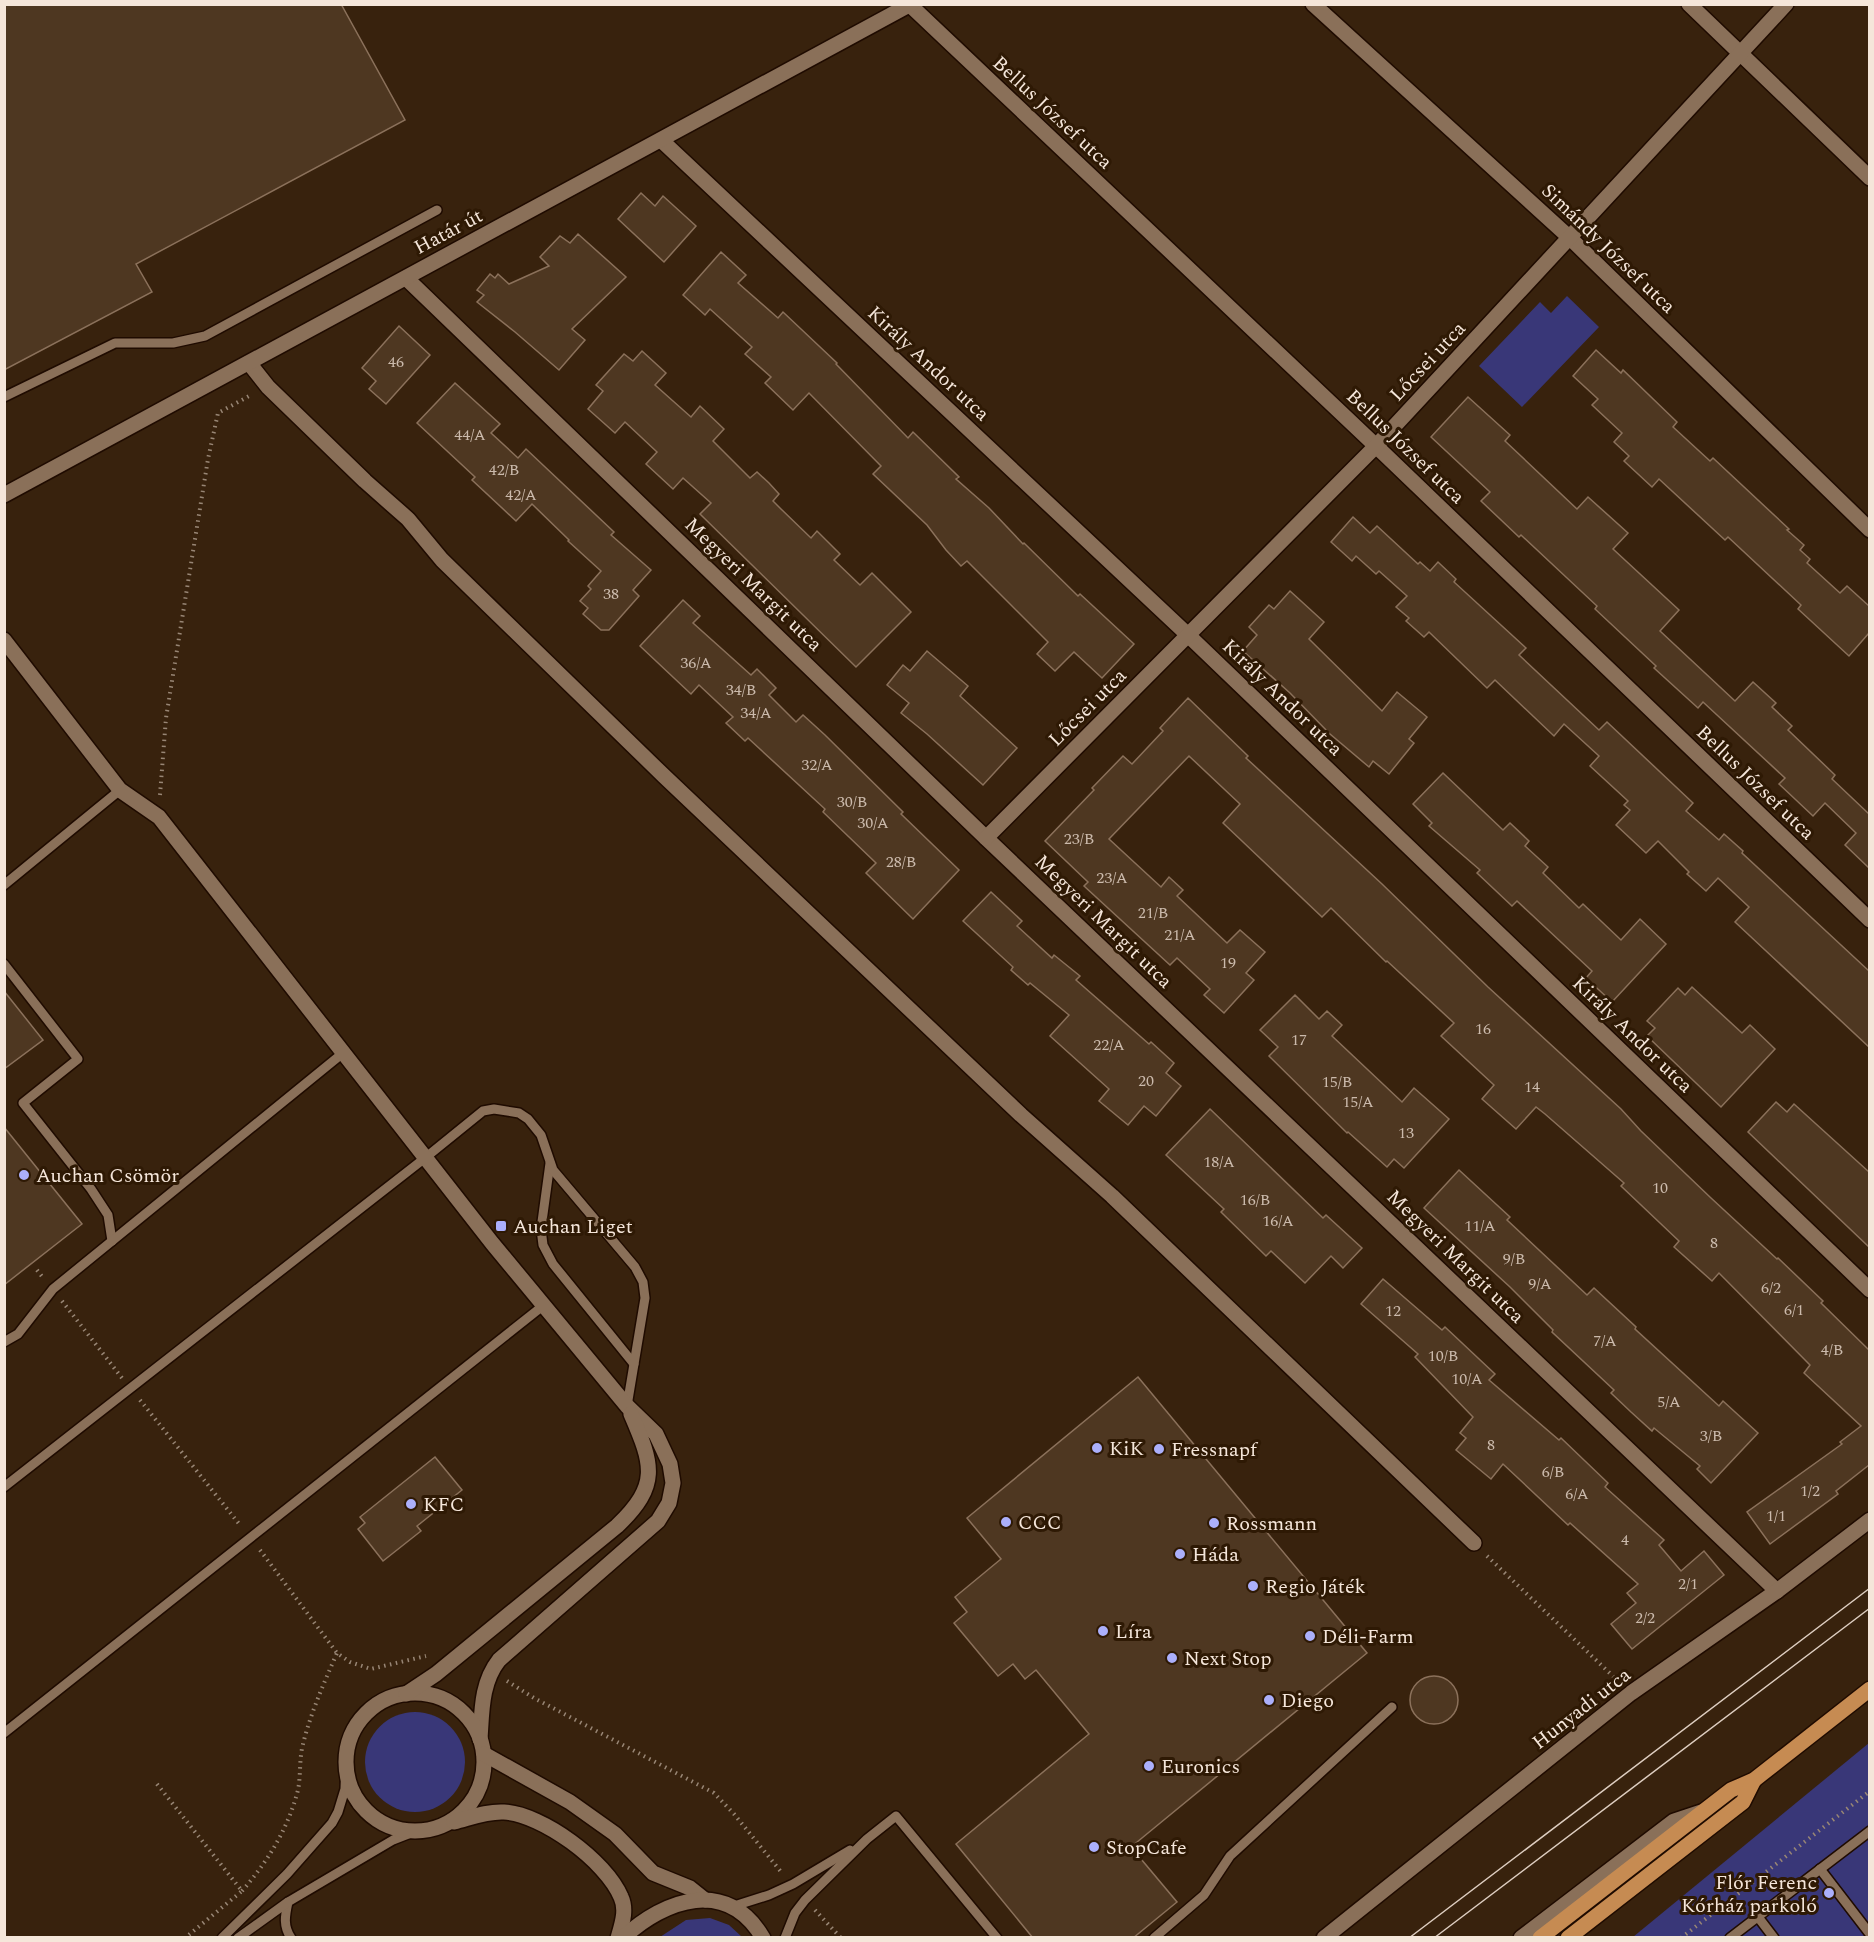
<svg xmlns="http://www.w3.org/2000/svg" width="1874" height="1942" font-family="Spectral,serif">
  <rect width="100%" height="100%" fill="#38220d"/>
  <g fill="#393778">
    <polygon points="1567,296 1599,327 1522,407 1479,366 1540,302 1551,313"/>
    <circle cx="415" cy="1762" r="50"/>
    <polygon points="1869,1743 1869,1937 1633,1937"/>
    <polygon points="710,1918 729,1925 742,1937 660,1937 686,1920"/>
  </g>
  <g fill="#4e3721" stroke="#8b715b" stroke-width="1.5">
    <polygon points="4,4 341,4 405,120 136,264 152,292 4,370"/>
    <polygon points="641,193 655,206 663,196 696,226 664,262 618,219"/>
    <polygon points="578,234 626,277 572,329 585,340 559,370 515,332 477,302 484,295 477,290 490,274 495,278 498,274 509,284 549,266 540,257 560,236 570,243"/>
    <polygon points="721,252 746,275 738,283 778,318 783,312 837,363 836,364 908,438 913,432 959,477 956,479 989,508 1023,544 1024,543 1078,596 1080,594 1134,644 1102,678 1074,652 1055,671 1037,654 1048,642 967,561 961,566 946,550 927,525 873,474 881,466 809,393 793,410 765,383 771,377 745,354 752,347 710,309 705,315 683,295"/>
    <polygon points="399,326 430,355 386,404 369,389 376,381 362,368"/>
    <polygon points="1596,350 1621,373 1623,370 1677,422 1673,427 1710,461 1713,458 1789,529 1787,530 1804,545 1800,550 1810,559 1807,563 1840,593 1847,586 1869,606 1869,633 1849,656 1798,609 1801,605 1728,537 1725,540 1659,479 1652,487 1624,461 1629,456 1614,442 1622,433 1592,405 1598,399 1573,376"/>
    <polygon points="642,351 666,373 655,385 691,417 700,406 724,429 713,441 750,478 757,472 769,483 779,494 773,501 781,509 811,538 817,531 840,554 834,560 860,585 872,573 911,612 856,667 700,514 711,503 683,478 673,489 646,464 657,452 625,422 615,433 588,409 603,391 596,385 624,354 633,361"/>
    <polygon points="455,383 500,424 491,433 518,458 526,449 614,532 611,535 651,570 633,590 639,596 609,630 601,630 583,614 588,608 580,601 591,589 588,586 601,571 568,541 569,540 532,504 516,521 472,480 475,477 417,423"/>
    <polygon points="1468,397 1510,435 1505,441 1577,509 1588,497 1628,533 1613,549 1679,610 1660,631 1735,701 1753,682 1776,703 1772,707 1792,726 1788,730 1835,775 1832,779 1869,814 1869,868 1845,845 1856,833 1825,803 1813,816 1779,784 1785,778 1703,702 1698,708 1654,668 1656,666 1595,609 1597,606 1521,535 1519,537 1481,501 1490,492 1431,437"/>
    <polygon points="1353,517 1370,533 1377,526 1418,564 1420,562 1430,571 1438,562 1456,579 1454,582 1526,648 1519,655 1599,730 1607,722 1693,803 1686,811 1719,840 1724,834 1743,851 1742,853 1869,971 1869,1047 1735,922 1749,907 1718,878 1706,891 1687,874 1689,872 1658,841 1646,853 1616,825 1630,810 1624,805 1628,801 1590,766 1599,756 1564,724 1554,736 1495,680 1487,688 1429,632 1424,637 1406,621 1409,618 1396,607 1407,596 1379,571 1376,574 1356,556 1352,561 1331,542"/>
    <polygon points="1290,591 1324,622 1309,639 1382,711 1397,692 1427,717 1409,739 1414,743 1389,774 1373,761 1369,767 1330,734 1290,693 1243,651 1257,635 1249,627 1269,605 1274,609"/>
    <polygon points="683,600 700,616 693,623 751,675 757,669 776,688 769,695 796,722 803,715 825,735 903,812 901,814 959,870 913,919 866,873 876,863 823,812 825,809 748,738 745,741 726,723 733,717 699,685 691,694 640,646"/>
    <polygon points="927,651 968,686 960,696 1017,748 983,785 927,734 901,713 909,703 887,685 903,665 910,671"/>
    <polygon points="1188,698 1248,756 1246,758 1382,884 1488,987 1621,1109 1641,1131 1711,1198 1777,1259 1778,1258 1823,1301 1821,1303 1869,1350 1869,1465 1836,1491 1838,1494 1770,1544 1747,1512 1842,1444 1840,1442 1861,1426 1804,1373 1810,1365 1719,1273 1712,1281 1674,1247 1679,1241 1621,1186 1624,1183 1545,1114 1536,1107 1516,1129 1482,1099 1494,1085 1441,1036 1454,1023 1387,961 1386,962 1331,908 1322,917 1223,823 1240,804 1189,756 1109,839 1161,887 1169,877 1183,890 1177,896 1227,943 1240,930 1265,952 1246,973 1254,980 1224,1013 1204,995 1210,989 1177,958 1170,965 1084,886 1088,882 1045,841 1094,790 1092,788 1123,756 1132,764 1163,731 1160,728"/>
    <polygon points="1443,773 1503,830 1510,823 1529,841 1525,846 1548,867 1543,873 1579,908 1583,904 1621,940 1640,919 1666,944 1612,1002 1586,978 1592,971 1517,901 1512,906 1477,873 1480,870 1429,826 1432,823 1413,804"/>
    <polygon points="991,892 1022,921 1017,926 1052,958 1054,955 1080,976 1076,980 1149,1044 1151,1042 1174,1063 1166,1073 1181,1086 1156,1116 1144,1106 1128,1125 1099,1101 1109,1089 1050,1036 1069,1015 1030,983 1028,985 1011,970 1013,967 963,921"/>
    <polygon points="1692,987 1742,1033 1750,1025 1775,1049 1721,1107 1647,1036 1655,1028 1647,1021 1678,988 1685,995"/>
    <polygon points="4,991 43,1040 4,1069"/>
    <polygon points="1295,995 1319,1019 1327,1011 1342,1025 1332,1036 1402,1102 1414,1088 1449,1119 1404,1168 1394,1159 1387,1167 1348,1132 1347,1133 1269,1056 1278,1047 1260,1030"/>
    <polygon points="1776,1102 1787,1112 1794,1104 1869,1172 1869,1247 1748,1132"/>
    <polygon points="1210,1109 1323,1218 1326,1215 1362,1248 1343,1268 1331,1256 1305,1283 1271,1251 1266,1256 1221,1212 1224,1209 1166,1155"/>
    <polygon points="4,1127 82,1224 4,1285"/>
    <polygon points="1459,1170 1510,1217 1507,1220 1587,1295 1594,1288 1636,1327 1635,1329 1719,1406 1723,1401 1758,1433 1711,1483 1697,1469 1700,1466 1654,1428 1652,1431 1631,1412 1611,1393 1614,1390 1552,1332 1553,1330 1510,1287 1424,1208"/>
    <polygon points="1383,1279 1442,1330 1445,1327 1495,1374 1489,1380 1559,1440 1561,1438 1608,1483 1605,1487 1664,1540 1659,1545 1681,1571 1704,1551 1724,1575 1632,1649 1611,1624 1636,1603 1627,1593 1638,1584 1570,1523 1568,1525 1503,1464 1491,1479 1456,1450 1466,1438 1460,1433 1473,1417 1415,1357 1418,1354 1361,1304"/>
    <polygon points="1138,1377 1367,1653 1131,1847 1177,1902 1133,1938 1033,1938 956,1844 1089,1734 1036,1670 1025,1679 1013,1664 998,1676 954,1623 967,1612 955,1597 1001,1559 967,1518"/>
    <polygon points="435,1457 462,1490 417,1526 421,1531 383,1561 358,1529 365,1523 360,1517"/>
    <circle cx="1434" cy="1700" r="24"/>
  </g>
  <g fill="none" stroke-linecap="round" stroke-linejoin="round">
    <defs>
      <g id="lane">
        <polyline points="4,397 115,343 173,343 205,336 437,210"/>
        <polyline points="4,885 120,790"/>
        <polyline points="4,964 78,1059 23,1103 91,1189 108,1215 112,1241"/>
        <polyline points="550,1163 541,1229 543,1245 553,1264 634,1364"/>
        <polyline points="4,1342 18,1334 53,1289 343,1053"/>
        <polyline points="4,1487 425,1158 483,1111 494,1109 519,1113 528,1119 541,1135 553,1170 635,1267 643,1282 645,1298 627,1406"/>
        <polyline points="4,1733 544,1305"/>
        <polyline points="1820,1869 1870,1934"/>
        <path d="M 288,1902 C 285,1916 283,1926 291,1938"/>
        <polyline points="731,1907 769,1895 793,1884 850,1850"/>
        <polyline points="1758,1917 1774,1938"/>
        <polyline points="222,1938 287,1874 332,1823 338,1812 345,1789 346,1761"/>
        <polyline points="238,1938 288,1902 393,1840 416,1831"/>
        <polyline points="785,1938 795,1913 805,1900 867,1839 896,1816 997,1938"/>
        <polyline points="1154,1938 1204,1895 1230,1856 1392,1707"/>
        <polyline points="1730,1938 1870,1831"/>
      </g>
      <g id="street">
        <polyline points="1313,4 1570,238 1870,530"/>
        <polyline points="1689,4 1870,178"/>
        <polyline points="910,5 1376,446 1870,920"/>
        <polyline points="661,140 1189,636 1870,1290"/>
        <polyline points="406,278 986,838 1777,1591"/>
        <polyline points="249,363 268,387 365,481 408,519 442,560 664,776 1021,1115 1112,1196 1474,1543"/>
        <polyline points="4,495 911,4"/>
        <path d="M 4,640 L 120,790 L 159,817 L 492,1243 L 627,1406 L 656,1434 L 670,1464 L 673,1483 L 669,1503 L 658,1521 L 499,1660 C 481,1683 482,1711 480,1739"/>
        <polyline points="986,838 1376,446 1786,4"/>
        <circle cx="415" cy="1762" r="69"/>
        <path d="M 406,1694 L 436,1674 L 617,1526 C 660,1485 653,1465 631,1414"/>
        <polyline points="484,1754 570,1802 615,1834 653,1873 690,1888 705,1900"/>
        <path d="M 454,1822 C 470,1818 487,1811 504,1812 C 542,1814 606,1861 621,1897 C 627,1910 622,1924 618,1938"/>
        <path d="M 623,1938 C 665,1899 727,1877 763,1938"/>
        <polyline points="1324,1938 1631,1693 1777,1591 1870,1520"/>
        <polyline points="1521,1938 1674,1821 1701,1812"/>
      </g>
      <g id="primary">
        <polyline points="1540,1938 1731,1790 1754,1780 1870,1689"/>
        <polyline points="1568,1938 1743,1802 1754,1780"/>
      </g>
    </defs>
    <use href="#lane" stroke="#1f0b00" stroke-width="12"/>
    <use href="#street" stroke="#1f0b00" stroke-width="18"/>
    <use href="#primary" stroke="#1f0b00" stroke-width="18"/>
    <g stroke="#988675" stroke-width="4" stroke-dasharray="1.5 4.5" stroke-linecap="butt">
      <polyline points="160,795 166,718 208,459 218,413 251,395"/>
      <polyline points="37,1270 44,1279"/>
      <polyline points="62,1301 122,1378"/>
      <polyline points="140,1400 240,1525"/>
      <polyline points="260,1550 337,1653 350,1662 371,1669 426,1656"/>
      <polyline points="1487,1556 1618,1681"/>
      <polyline points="507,1681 534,1698 714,1793 734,1814 782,1873"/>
      <polyline points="157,1784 242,1891 185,1938"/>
      <path d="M 242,1891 C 268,1861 288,1829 298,1790 C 301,1775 299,1759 303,1744 C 311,1712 324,1683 337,1653"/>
      <polyline points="815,1910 841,1938"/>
      <polyline points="1681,1938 1870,1791"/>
    </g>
    <use href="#lane" stroke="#8a7059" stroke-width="9"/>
    <use href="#street" stroke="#8a7059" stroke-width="15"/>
    <use href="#primary" stroke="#c68b52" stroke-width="15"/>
    <g stroke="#decec1" stroke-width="1.5">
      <polyline points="1409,1938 1870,1588"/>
      <polyline points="1434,1938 1870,1608"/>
    </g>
  </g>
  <g fill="#abaffb" stroke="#2e1904" stroke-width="2">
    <circle cx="24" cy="1175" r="6"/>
    <rect x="495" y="1220" width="12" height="12" rx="3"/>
    <circle cx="1097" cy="1448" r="6"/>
    <circle cx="1159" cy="1449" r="6"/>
    <circle cx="411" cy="1504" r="6"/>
    <circle cx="1006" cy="1522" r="6"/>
    <circle cx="1214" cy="1523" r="6"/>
    <circle cx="1180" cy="1554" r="6"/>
    <circle cx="1253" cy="1586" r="6"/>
    <circle cx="1103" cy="1631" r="6"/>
    <circle cx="1310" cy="1636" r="6"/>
    <circle cx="1172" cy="1658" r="6"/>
    <circle cx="1269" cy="1700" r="6"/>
    <circle cx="1149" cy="1766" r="6"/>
    <circle cx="1094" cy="1847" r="6"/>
    <circle cx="1829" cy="1893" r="6"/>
  </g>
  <g text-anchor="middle" stroke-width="6" stroke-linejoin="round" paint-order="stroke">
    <g font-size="16" fill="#cbbaac">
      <text x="396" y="367">46</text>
      <text x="470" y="440">44/A</text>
      <text x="504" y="475">42/B</text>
      <text x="521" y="500">42/A</text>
      <text x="611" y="599">38</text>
      <text x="696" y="668">36/A</text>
      <text x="741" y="695">34/B</text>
      <text x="756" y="718">34/A</text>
      <text x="817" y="770">32/A</text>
      <text x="852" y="807">30/B</text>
      <text x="873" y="828">30/A</text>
      <text x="1079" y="844">23/B</text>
      <text x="901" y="867">28/B</text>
      <text x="1112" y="883">23/A</text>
      <text x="1153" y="918">21/B</text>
      <text x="1180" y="940">21/A</text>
      <text x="1228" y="968">19</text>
      <text x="1483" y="1034">16</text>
      <text x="1299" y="1045">17</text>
      <text x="1109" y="1050">22/A</text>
      <text x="1146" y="1086">20</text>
      <text x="1337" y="1087">15/B</text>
      <text x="1532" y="1092">14</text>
      <text x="1358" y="1107">15/A</text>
      <text x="1406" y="1138">13</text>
      <text x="1219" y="1167">18/A</text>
      <text x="1660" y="1193">10</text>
      <text x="1255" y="1205">16/B</text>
      <text x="1278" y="1226">16/A</text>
      <text x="1480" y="1231">11/A</text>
      <text x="1714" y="1248">8</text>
      <text x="1514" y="1264">9/B</text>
      <text x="1540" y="1289">9/A</text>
      <text x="1771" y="1293">6/2</text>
      <text x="1794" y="1315">6/1</text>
      <text x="1393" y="1316">12</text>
      <text x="1605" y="1346">7/A</text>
      <text x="1832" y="1355">4/B</text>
      <text x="1443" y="1361">10/B</text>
      <text x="1467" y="1384">10/A</text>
      <text x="1669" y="1407">5/A</text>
      <text x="1711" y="1441">3/B</text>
      <text x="1491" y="1450">8</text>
      <text x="1553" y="1477">6/B</text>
      <text x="1810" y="1496">1/2</text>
      <text x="1577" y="1499">6/A</text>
      <text x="1776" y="1521">1/1</text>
      <text x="1625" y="1545">4</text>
      <text x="1688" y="1589">2/1</text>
      <text x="1645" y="1623">2/2</text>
    </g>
    <g font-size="20" fill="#f5e6da" stroke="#2e1904">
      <text transform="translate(1053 112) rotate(43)" y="7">Bellus József utca</text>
      <text transform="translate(448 231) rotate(-28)" y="7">Határ út</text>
      <text transform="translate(1609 248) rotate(44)" y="7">Simándy József utca</text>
      <text transform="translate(1427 361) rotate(-47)" y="7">Lőcsei utca</text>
      <text transform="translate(929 363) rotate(43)" y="7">Király Andor utca</text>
      <text transform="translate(1406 446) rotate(44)" y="7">Bellus József utca</text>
      <text transform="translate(754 584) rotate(44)" y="7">Megyeri Margit utca</text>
      <text transform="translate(1283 697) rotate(44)" y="7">Király Andor utca</text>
      <text transform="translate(1087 707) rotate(-45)" y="7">Lőcsei utca</text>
      <text transform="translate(1756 782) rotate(44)" y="7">Bellus József utca</text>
      <text transform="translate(1104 921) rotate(44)" y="7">Megyeri Margit utca</text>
      <text transform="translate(1633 1034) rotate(44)" y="7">Király Andor utca</text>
      <text transform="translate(1456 1256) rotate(44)" y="7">Megyeri Margit utca</text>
      <text transform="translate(1581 1708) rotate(-38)" y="7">Hunyadi utca</text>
    </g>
    <g font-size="20" fill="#f5e6da" stroke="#2e1904" text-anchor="start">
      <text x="36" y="1182">Auchan Csömör</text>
      <text x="513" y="1233">Auchan Liget</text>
      <text x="1109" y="1455">KiK</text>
      <text x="1171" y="1456">Fressnapf</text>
      <text x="423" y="1511">KFC</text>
      <text x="1018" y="1529">CCC</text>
      <text x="1226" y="1530">Rossmann</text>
      <text x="1192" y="1561">Háda</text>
      <text x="1265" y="1593">Regio Játék</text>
      <text x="1115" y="1638">Líra</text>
      <text x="1322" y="1643">Déli-Farm</text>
      <text x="1184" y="1665">Next Stop</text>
      <text x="1281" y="1707">Diego</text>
      <text x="1161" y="1773">Euronics</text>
      <text x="1106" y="1854">StopCafe</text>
      <text x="1817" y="1889" text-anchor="end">Flór Ferenc<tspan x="1817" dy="23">Kórház parkoló</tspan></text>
    </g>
  </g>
  <rect width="1874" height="1942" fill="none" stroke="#f5e6da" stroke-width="12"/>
</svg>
